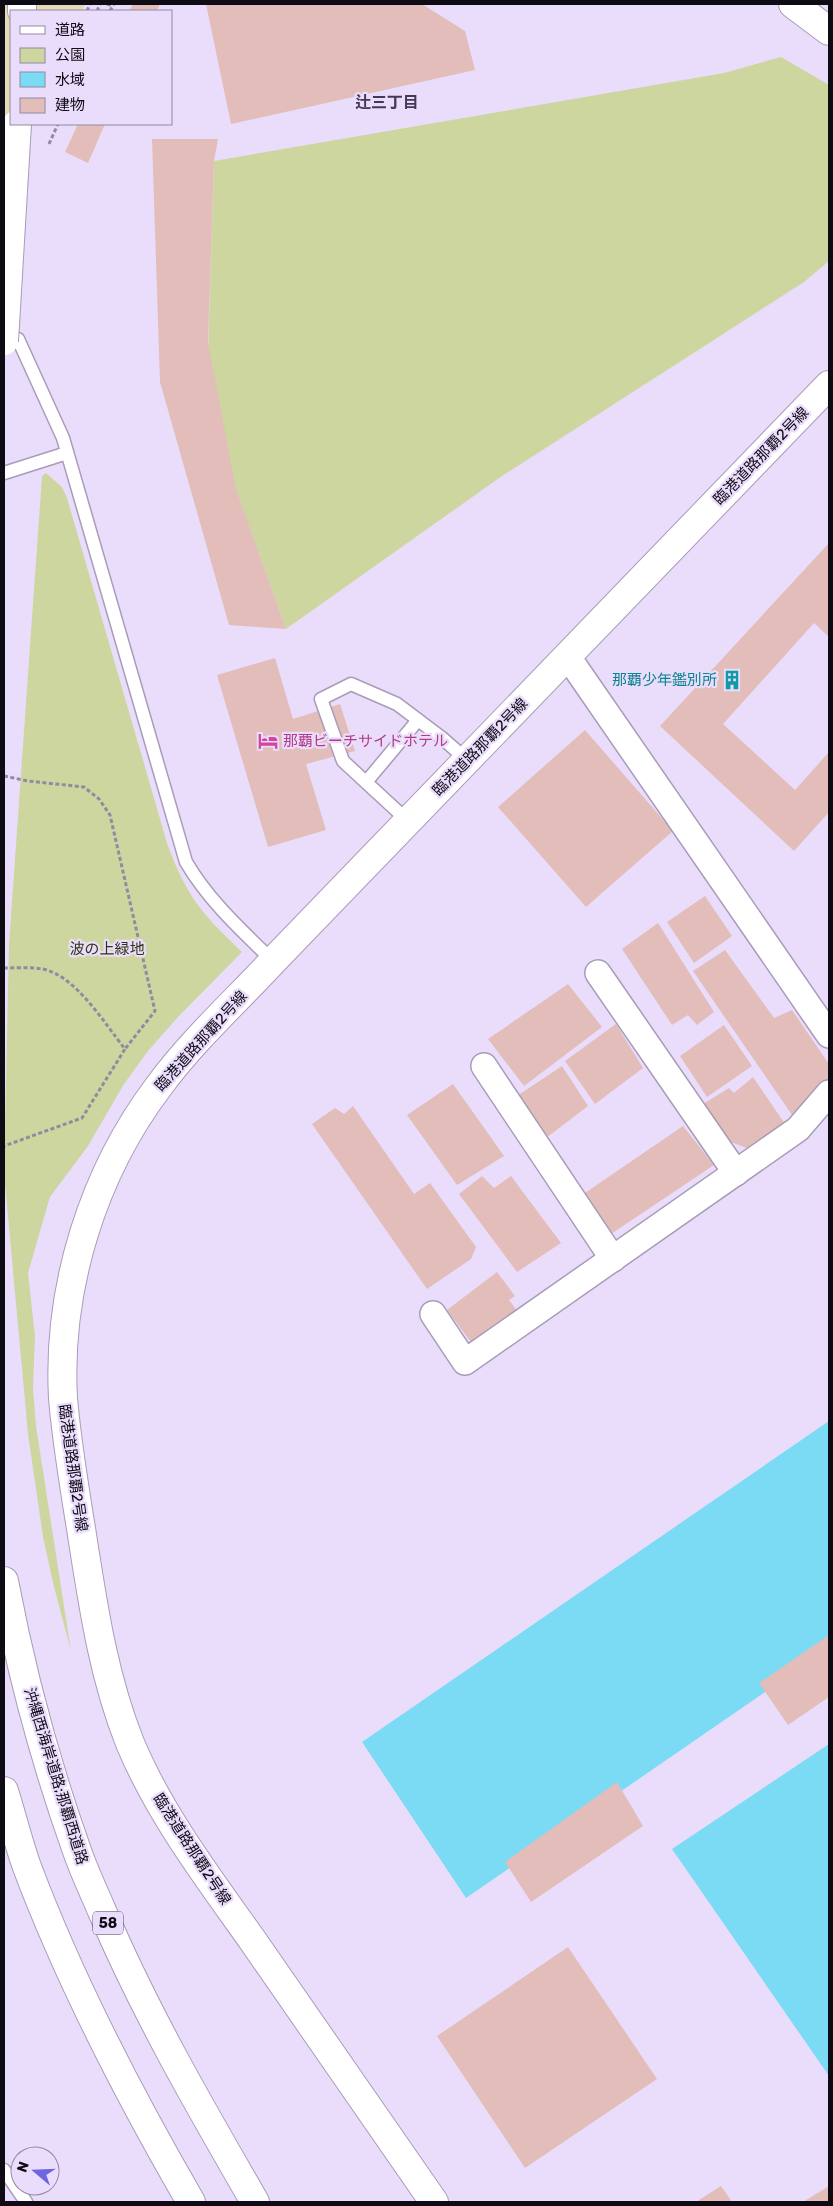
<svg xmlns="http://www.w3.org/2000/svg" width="833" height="2206" font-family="Rubik,'Noto Sans JP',sans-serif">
  <rect width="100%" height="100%" fill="#eaddfc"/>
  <g fill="#ced6a0">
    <polygon points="781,57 829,85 829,261 804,282 502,476 286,629 232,479 208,352 214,161 724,73"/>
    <path d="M 46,473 L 62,487 L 67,498 L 167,843 C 186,896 202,914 242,952 L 178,1017 L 148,1051 L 124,1084 L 88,1146 L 50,1197 L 28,1273 L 35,1336 L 33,1388 L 36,1426 L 71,1651 L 53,1583 L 43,1537 L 28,1434 L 4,1173 L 9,944 L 42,476 Z"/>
  </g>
  <polygon fill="#e4dbb6" points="4,4 85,4 82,11 11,11 11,124 4,133"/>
  <g fill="#7bdbf5">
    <polygon points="829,1421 829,1648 466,1898 362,1742"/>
    <polygon points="829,1744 829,2076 672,1849"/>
  </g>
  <g fill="#e2bdba">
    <polygon points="133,4 160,4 157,11 129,11"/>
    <polygon points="206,4 422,4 465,31 475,70 231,124"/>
    <polygon points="78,124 105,124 88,163 65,152"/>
    <polygon points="152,139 218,139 214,161 208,342 236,489 286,629 229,625 160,382"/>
    <polygon points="829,543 829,637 814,623 723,724 795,790 829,752 829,812 794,851 660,726"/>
    <polygon points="275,658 293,719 340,704 355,751 306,764 326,830 268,847 217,675"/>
    <polygon points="585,730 673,831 586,907 498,807"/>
    <polygon points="705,896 732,936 694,963 667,922"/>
    <polygon points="658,923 714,1012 697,1025 688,1015 672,1025 622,949"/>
    <polygon points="725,950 774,1018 792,1010 829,1064 829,1080 820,1087 822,1091 792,1115 693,971"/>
    <polygon points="568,984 602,1027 524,1086 488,1039"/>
    <polygon points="616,1024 643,1068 595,1104 565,1061"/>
    <polygon points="724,1025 752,1066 707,1097 680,1056"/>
    <polygon points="562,1066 588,1106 546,1138 517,1096"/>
    <polygon points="753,1077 785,1124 754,1151 731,1142 703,1104 729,1088 734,1093"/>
    <polygon points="453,1084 504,1156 457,1185 407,1115"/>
    <polygon points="353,1106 414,1194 430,1183 476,1247 471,1259 427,1289 312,1124 335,1108 344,1114"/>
    <polygon points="683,1126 714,1165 611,1234 582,1195"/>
    <polygon points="482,1176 494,1188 511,1176 561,1243 517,1272 459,1194"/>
    <polygon points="497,1272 515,1296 509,1300 518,1312 473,1345 447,1310"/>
    <polygon points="829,1635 829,1697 788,1725 759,1683"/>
    <polygon points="617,1782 643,1826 531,1902 505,1862"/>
    <polygon points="568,1947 657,2079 525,2168 437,2036"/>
    <polygon points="721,2186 732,2202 696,2202"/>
    <polygon points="829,2186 829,2202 803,2202"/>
  </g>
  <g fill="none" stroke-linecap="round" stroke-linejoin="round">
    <defs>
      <g id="lane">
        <path d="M 18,339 L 63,438 L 186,862 C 209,901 241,930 273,961"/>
        <polyline points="4,473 67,453"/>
        <polyline points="367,781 418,720"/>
        <polyline points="408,821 343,761 321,699 351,684 397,704 442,738 467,760"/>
        <polyline points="4,2170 26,2202"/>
      </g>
      <g id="street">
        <polyline points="568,657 829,1035"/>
        <polyline points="598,973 736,1173"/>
        <polyline points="484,1066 613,1259"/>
        <polyline points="433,1314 465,1362 798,1129 829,1093"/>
      </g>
      <g id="secondary">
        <polyline points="793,4 829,31"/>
        <path d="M 434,2202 C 374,2115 313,2028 253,1941 C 209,1879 160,1815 130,1743 C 100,1668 91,1589 78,1510 C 72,1472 66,1435 63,1398 C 57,1288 93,1173 159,1086 C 192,1041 235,1002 273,961 L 829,385"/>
      </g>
      <g id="highway">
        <polyline points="22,11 22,4"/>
        <path d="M 4,1581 C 21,1671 45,1761 76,1848 C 83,1869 93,1890 102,1911 C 145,2012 200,2107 255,2202"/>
        <path d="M 4,1791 C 12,1816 18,1842 27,1867 C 71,1984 129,2095 191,2202"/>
      </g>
    </defs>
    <use href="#lane" stroke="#a89cb8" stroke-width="15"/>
    <use href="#street" stroke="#a89cb8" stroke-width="28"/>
    <use href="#secondary" stroke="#a89cb8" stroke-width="30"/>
    <use href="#highway" stroke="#a89cb8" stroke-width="30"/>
    <g stroke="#9389a0" stroke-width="3" stroke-dasharray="4 2.5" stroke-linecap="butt">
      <polyline points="107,4 113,6"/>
      <polyline points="87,11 90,4"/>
      <polyline points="97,11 100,4"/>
      <polyline points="110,11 114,4"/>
      <polyline points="49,144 58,124"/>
      <polyline points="4,776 28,781 84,787 99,799 110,815 155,1011 125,1049"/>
      <path d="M 4,968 C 16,968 31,967 43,969 C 76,976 105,1024 125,1049 L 82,1118 L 4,1146"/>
    </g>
    <use href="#lane" stroke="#fff" stroke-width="12"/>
    <use href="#street" stroke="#fff" stroke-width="25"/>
    <use href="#secondary" stroke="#fff" stroke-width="28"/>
    <use href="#highway" stroke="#fff" stroke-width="28"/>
    <defs>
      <polyline id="highway-bridge" points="4,341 17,124"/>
    </defs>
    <use href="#highway-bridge" stroke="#a89cb8" stroke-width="30" stroke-linecap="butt"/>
    <use href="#highway-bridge" stroke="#fff" stroke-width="28"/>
  </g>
  <defs>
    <symbol id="building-bare" viewBox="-9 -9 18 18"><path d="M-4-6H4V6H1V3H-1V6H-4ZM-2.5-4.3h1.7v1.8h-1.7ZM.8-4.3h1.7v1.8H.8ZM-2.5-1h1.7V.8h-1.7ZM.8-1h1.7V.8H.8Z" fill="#0f9aa8" stroke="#eaddfc" stroke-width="2.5" paint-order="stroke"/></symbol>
    <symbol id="hotel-bare" viewBox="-9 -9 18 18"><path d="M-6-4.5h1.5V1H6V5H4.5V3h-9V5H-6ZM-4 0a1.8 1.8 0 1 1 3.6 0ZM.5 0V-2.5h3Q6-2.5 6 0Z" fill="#d1479c" stroke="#eaddfc" stroke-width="2.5" paint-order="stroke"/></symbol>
  </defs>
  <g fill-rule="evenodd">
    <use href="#building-bare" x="718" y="666" width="28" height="28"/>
    <use href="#hotel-bare" x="254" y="727" width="28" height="28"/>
  </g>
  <g text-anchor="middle" stroke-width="4.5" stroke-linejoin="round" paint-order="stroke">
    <rect fill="#eaddfc" stroke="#514a5a" stroke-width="1" x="93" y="1911.5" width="30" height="23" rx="4"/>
    <g font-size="14" font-weight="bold" fill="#0f0b15">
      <text x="108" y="1928">58</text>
    </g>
    <g font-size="15" fill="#0f0b15" stroke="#eaddfc">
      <text transform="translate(761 456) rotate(-46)" y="5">臨港道路那覇2号線</text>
      <text transform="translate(480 747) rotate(-46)" y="5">臨港道路那覇2号線</text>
      <text transform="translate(201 1041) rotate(-48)" y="5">臨港道路那覇2号線</text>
      <text transform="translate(73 1468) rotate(82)" y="5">臨港道路那覇2号線</text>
      <text transform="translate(56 1776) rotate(73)" y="5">沖縄西海岸道路;那覇西道路</text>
      <text transform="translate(192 1849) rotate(57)" y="5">臨港道路那覇2号線</text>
    </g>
    <g font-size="15" fill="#0d838f" stroke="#eaddfc" text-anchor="end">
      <text x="717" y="685">那覇少年鑑別所</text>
    </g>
    <g font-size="15" fill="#b23c85" stroke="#eaddfc" text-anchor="start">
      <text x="283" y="746">那覇ビーチサイドホテル</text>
    </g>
    <g font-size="15" fill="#313414" stroke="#eaddfc">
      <text x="107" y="954">波の上緑地</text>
    </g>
    <g font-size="16" font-weight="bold" fill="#443952" stroke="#eaddfc">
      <text x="387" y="108">辻三丁目</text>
    </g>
  </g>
  <rect width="833" height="2206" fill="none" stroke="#0f0b15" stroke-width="10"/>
  <rect x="10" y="10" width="162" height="115" fill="#eaddfc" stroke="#9289a0"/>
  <rect x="20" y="26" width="25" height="8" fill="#ffffff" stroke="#9289a0"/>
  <text x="55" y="35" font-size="15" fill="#0f0b15">道路</text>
  <rect x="20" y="48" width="25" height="15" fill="#ced6a0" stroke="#9289a0"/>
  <text x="55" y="60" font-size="15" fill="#0f0b15">公園</text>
  <rect x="20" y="72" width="25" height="15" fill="#7bdbf5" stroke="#9289a0"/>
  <text x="55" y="85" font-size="15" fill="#0f0b15">水域</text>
  <rect x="20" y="98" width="25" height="15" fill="#e2bdba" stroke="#9289a0"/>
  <text x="55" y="110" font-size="15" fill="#0f0b15">建物</text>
  <g transform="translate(35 2171) rotate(289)"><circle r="24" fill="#eaddfc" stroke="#9289a0"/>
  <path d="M0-4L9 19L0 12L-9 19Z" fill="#6d66e0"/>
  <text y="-8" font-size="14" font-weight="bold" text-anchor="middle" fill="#0f0b15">N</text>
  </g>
</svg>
